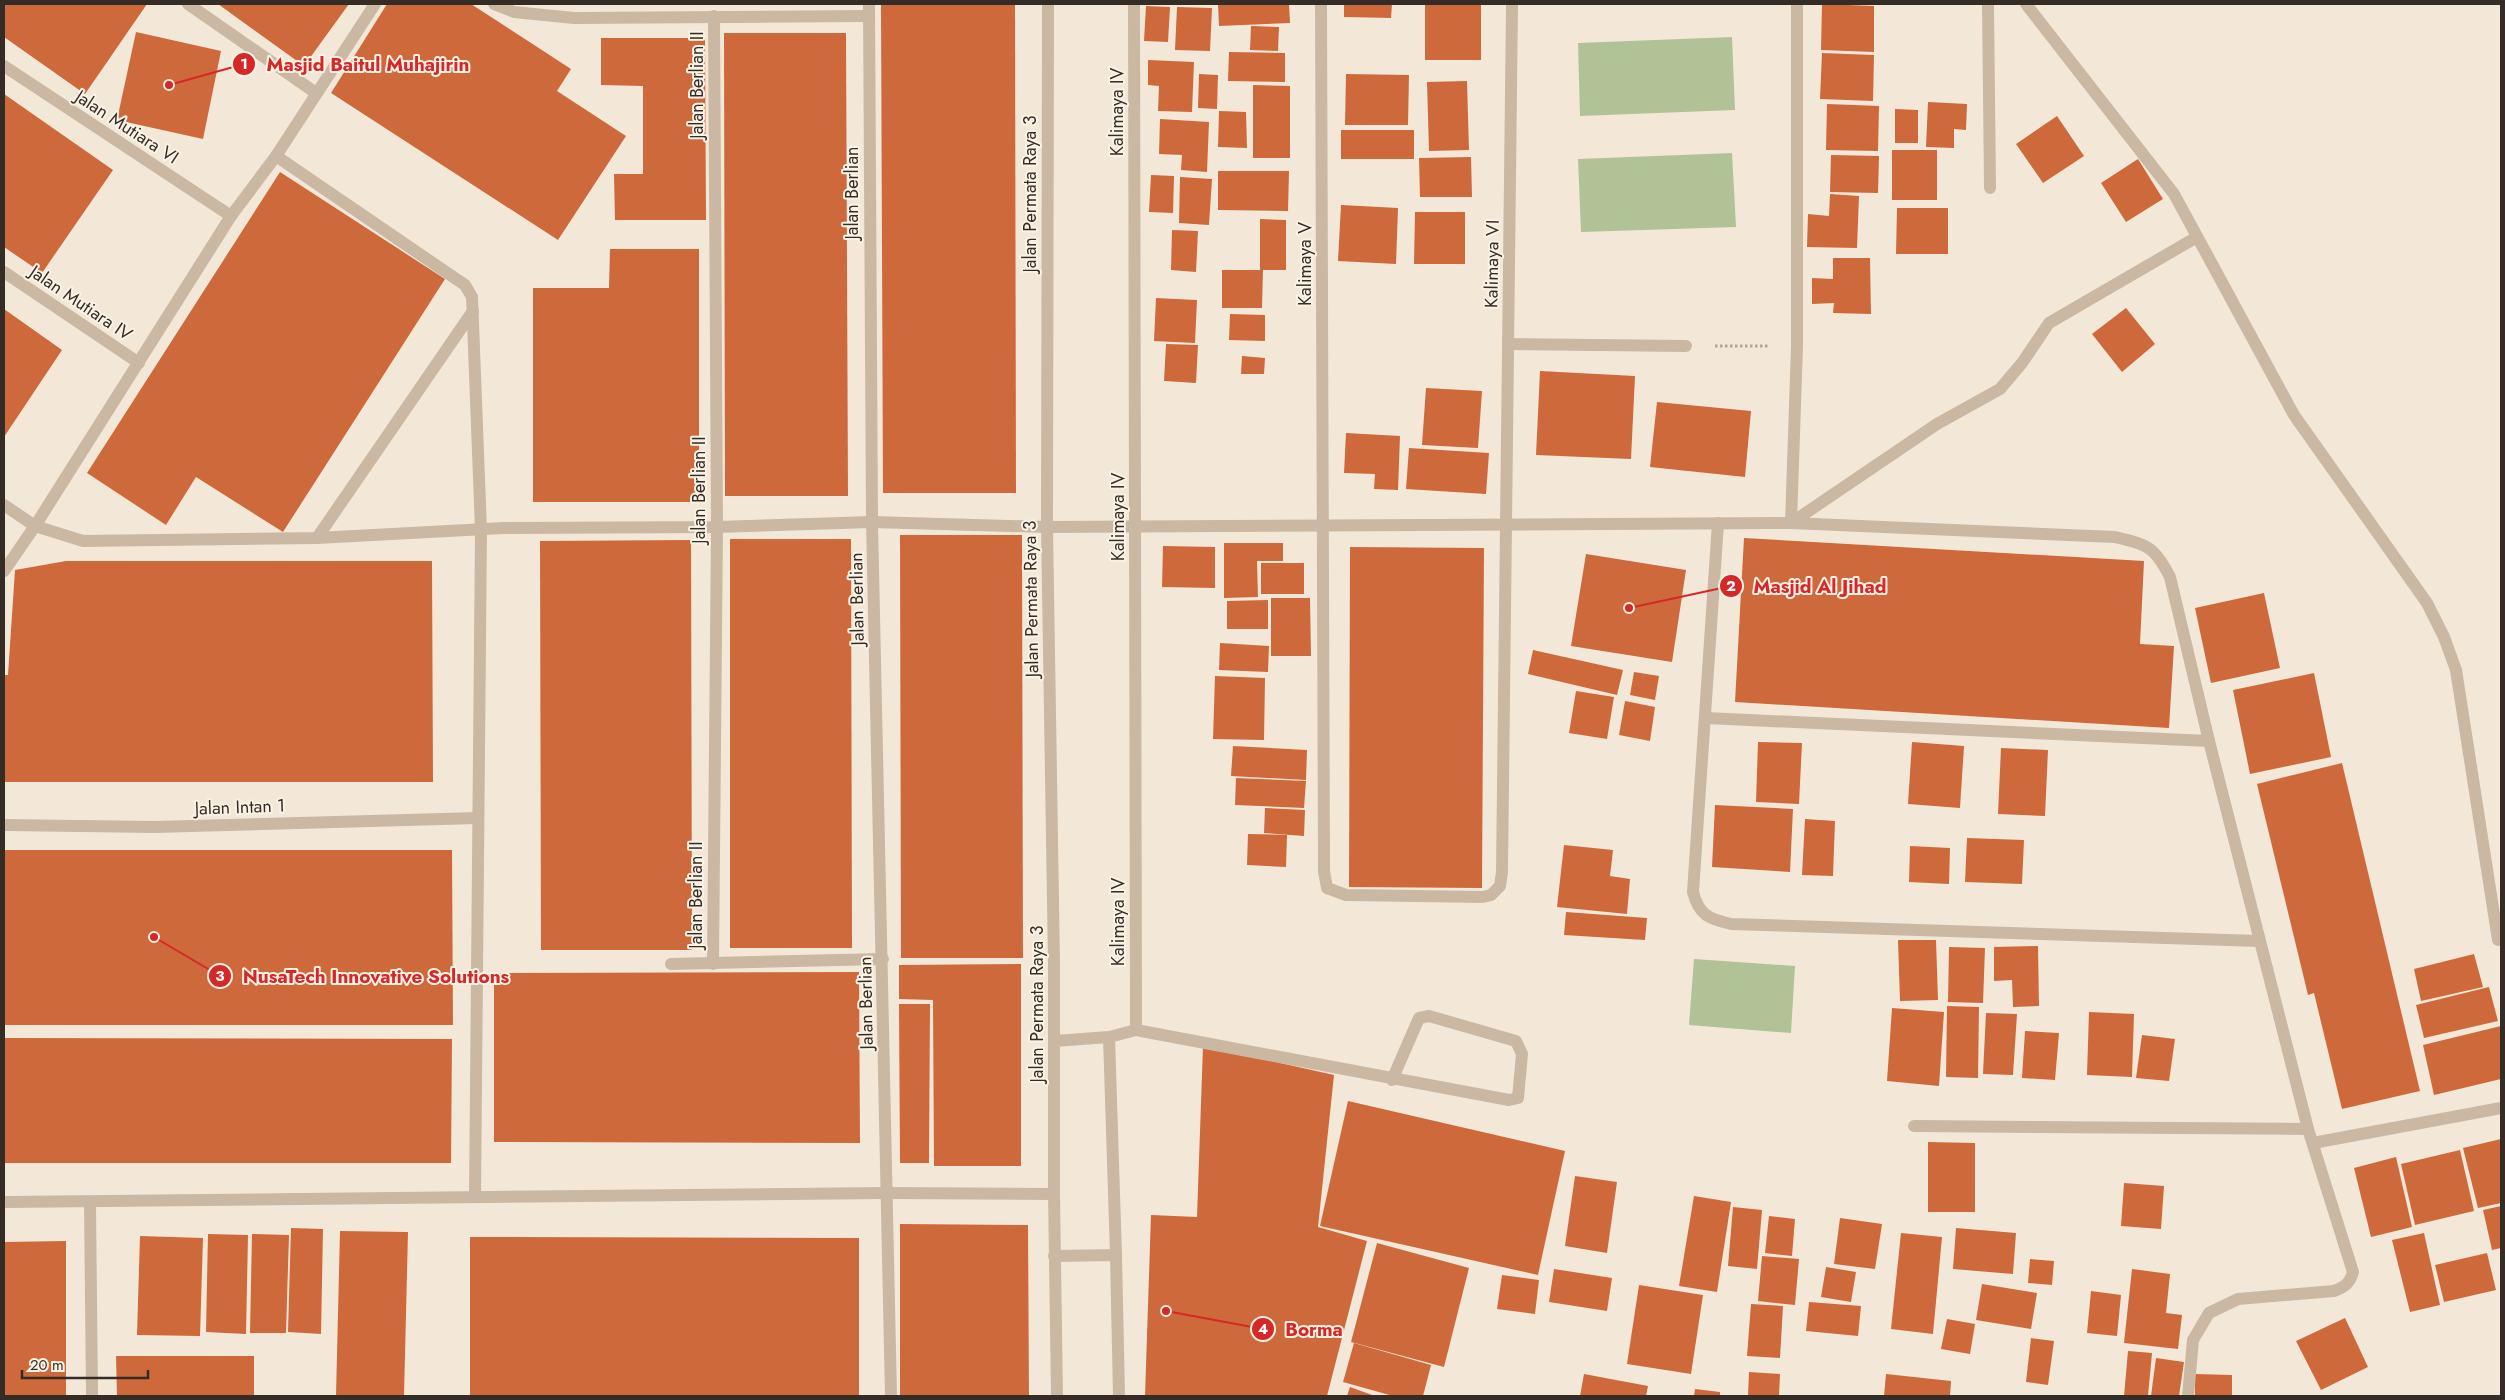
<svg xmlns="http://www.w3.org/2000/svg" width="2505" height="1400" font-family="Jost,sans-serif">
  <rect width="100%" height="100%" fill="#f3e8d8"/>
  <g fill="#b1c297">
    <polygon points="1732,37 1735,110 1580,116 1578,43"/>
    <polygon points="1732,153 1736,227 1581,232 1578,159"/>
    <polygon points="1694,959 1795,966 1791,1033 1689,1025"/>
  </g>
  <g fill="#ce693b">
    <polygon points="4,4 147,4 85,94 4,37"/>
    <polygon points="218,4 349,4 304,66"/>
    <polygon points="387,4 471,4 571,69 557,91 626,136 558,240 331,93"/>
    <polygon points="881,4 1015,4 1016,493 883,493"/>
    <polygon points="1218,4 1289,4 1290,23 1219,26"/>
    <polygon points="1344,4 1392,4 1391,18 1344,17"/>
    <rect x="1425" y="4" width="56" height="56"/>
    <polygon points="1822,4 1874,6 1874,52 1821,50"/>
    <polygon points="1146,6 1170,7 1168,42 1144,41"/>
    <polygon points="1177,7 1212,8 1210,51 1175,50"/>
    <polygon points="1251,26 1279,27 1278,51 1250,50"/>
    <polygon points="136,32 221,51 203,139 117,120"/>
    <polygon points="724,33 846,33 848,496 725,496"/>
    <polygon points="601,38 705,38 706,220 615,220 614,174 643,174 643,86 601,85"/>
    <polygon points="1229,52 1285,53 1285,82 1228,81"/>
    <polygon points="1822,53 1874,55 1873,101 1820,99"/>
    <polygon points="1148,60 1194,62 1192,112 1158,111 1159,86 1148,85"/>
    <polygon points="1199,74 1218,75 1217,109 1198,108"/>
    <polygon points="1346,74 1409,75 1408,125 1345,125"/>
    <polygon points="1467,81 1469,150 1429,151 1427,82"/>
    <polygon points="1253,85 1290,86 1290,158 1253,158"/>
    <polygon points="4,94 113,170 42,273 4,247"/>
    <polygon points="1928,102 1967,104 1966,130 1954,129 1954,148 1926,147"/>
    <polygon points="1827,104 1879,106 1878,151 1826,150"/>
    <polygon points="1895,109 1918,110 1918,143 1895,143"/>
    <polygon points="1219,111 1246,112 1247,148 1218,147"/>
    <polygon points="2057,116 2084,156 2043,183 2016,144"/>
    <polygon points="1160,119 1209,122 1207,172 1181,170 1182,155 1159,154"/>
    <rect x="1341" y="130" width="73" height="29"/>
    <rect x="1892" y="150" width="45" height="50"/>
    <polygon points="1831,155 1879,156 1878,193 1830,192"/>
    <polygon points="1471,157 1472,197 1420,197 1419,158"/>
    <polygon points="2138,159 2163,199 2126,222 2101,183"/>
    <polygon points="1218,171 1289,171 1288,211 1218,210"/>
    <polygon points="280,172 445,279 283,532 196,477 166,525 87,473"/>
    <polygon points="1151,175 1174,176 1173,213 1149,212"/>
    <polygon points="1180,177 1212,179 1209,225 1179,223"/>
    <polygon points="1830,194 1859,196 1857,248 1807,247 1808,214 1829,216"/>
    <polygon points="1341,205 1398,208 1396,264 1338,261"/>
    <polygon points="1897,208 1948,208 1948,254 1896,254"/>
    <polygon points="1415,212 1465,212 1465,264 1414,264"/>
    <polygon points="1260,219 1286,220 1286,270 1263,270 1262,308 1222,308 1222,270 1260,270"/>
    <polygon points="1172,230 1198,231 1196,272 1171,270"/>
    <polygon points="610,249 699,249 699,502 533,502 533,288 609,288"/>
    <polygon points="1833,258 1870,258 1871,314 1833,313 1834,303 1812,304 1812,278 1833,279"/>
    <polygon points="1156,298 1197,300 1195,343 1154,341"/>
    <polygon points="2126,308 2155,344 2122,372 2092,334"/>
    <polygon points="4,309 62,350 4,437"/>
    <polygon points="1230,314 1265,315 1265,341 1229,340"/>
    <polygon points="1166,344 1198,345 1196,383 1164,381"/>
    <polygon points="1242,356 1265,358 1264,374 1241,374"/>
    <polygon points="1540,371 1635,376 1631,459 1536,455"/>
    <polygon points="1426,388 1482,391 1478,448 1422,445"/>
    <polygon points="1657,402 1751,411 1745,477 1650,467"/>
    <polygon points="1346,433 1400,436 1398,490 1374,489 1375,474 1344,473"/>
    <polygon points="1409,448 1489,453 1486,494 1406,489"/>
    <polygon points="900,535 1022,535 1023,958 901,958"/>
    <polygon points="1744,538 2144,561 2140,644 2174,646 2169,728 1735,702"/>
    <polygon points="730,539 851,539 852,948 730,948"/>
    <polygon points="691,540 692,950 541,950 540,541"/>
    <polygon points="1224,543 1283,543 1283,561 1257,561 1258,597 1224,598"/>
    <polygon points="1163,546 1215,547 1215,588 1162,587"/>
    <polygon points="1350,547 1484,548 1482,888 1349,887"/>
    <polygon points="1586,554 1686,570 1672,662 1571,646"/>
    <polygon points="66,561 432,561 433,782 4,782 4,675 8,675 15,570"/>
    <rect x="1261" y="563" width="43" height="31"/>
    <polygon points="2264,593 2280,668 2211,683 2195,608"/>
    <polygon points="1271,598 1310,598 1311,656 1271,656"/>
    <polygon points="1268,600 1268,629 1227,629 1227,601"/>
    <polygon points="1220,643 1269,646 1268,672 1219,670"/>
    <polygon points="1533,650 1623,670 1617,695 1528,674"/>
    <polygon points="1634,672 1659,676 1655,700 1630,695"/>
    <polygon points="2314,673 2331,757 2250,774 2233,690"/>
    <polygon points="1215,676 1265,678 1264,740 1213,739"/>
    <polygon points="1576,691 1614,697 1607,739 1569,733"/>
    <polygon points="1625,701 1655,707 1650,741 1619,735"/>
    <polygon points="1758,742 1802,743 1799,804 1756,802"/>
    <polygon points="1912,742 1964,746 1960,808 1908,804"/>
    <polygon points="1233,746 1307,750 1306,780 1231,776"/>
    <polygon points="2001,748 2048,750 2045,816 1998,814"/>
    <polygon points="2342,763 2420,1091 2342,1109 2314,993 2308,995 2257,784"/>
    <polygon points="1236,778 1306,781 1304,808 1235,805"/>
    <polygon points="1715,805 1793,809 1790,872 1712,867"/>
    <polygon points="1265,808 1305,810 1304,836 1264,833"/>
    <polygon points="1805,819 1835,821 1833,876 1802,875"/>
    <polygon points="1248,834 1287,835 1286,867 1247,865"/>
    <polygon points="1967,838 2024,840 2022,884 1965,882"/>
    <polygon points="1564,845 1613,850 1610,876 1630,879 1627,914 1557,907"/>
    <polygon points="1910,846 1950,848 1949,884 1909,882"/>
    <polygon points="4,850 452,850 453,1025 4,1025"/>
    <polygon points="1566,912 1647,918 1645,940 1564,935"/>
    <polygon points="1898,940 1936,940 1938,1000 1900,1001"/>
    <polygon points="2038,946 2039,1006 2013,1007 2012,980 1994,981 1994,947"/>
    <polygon points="1949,947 1985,948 1983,1003 1948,1002"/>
    <polygon points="2474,954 2483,987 2421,1001 2414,969"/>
    <polygon points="1021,964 1021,1166 934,1166 933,1000 899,999 899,965"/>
    <polygon points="859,972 860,1143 494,1142 494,973"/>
    <polygon points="2489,987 2498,1021 2424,1038 2416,1005"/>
    <polygon points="899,1004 930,1004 929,1163 900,1163"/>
    <polygon points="1947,1006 1979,1007 1978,1078 1946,1077"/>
    <polygon points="1892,1008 1944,1012 1939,1086 1887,1081"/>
    <polygon points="2089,1012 2134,1014 2132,1077 2087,1075"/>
    <polygon points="1986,1013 2017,1014 2013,1075 1983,1074"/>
    <polygon points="2501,1026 2501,1079 2434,1095 2423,1045"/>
    <polygon points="2025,1031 2059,1033 2055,1080 2022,1078"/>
    <polygon points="2142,1035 2175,1039 2169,1081 2136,1078"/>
    <polygon points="4,1038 452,1039 451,1163 4,1163"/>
    <polygon points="1203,1046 1334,1075 1318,1227 1367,1241 1327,1396 1145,1396 1151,1215 1197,1217"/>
    <polygon points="1348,1101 1565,1151 1538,1275 1320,1226"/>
    <polygon points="2501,1139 2501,1203 2478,1208 2463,1148"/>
    <polygon points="1928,1142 1975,1143 1975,1212 1928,1212"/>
    <polygon points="2460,1150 2474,1211 2415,1225 2401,1164"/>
    <polygon points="2396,1157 2412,1227 2371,1237 2354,1168"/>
    <polygon points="1575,1176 1617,1182 1607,1253 1565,1246"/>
    <polygon points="2124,1183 2164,1186 2161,1229 2121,1226"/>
    <polygon points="1694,1196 1731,1202 1717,1292 1679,1286"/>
    <polygon points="2501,1206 2501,1248 2492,1250 2483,1210"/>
    <polygon points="1733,1207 1762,1210 1757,1269 1728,1266"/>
    <polygon points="1769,1216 1795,1219 1792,1256 1765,1253"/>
    <polygon points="1840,1218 1882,1224 1875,1269 1834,1264"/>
    <polygon points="900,1224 1028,1225 1029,1396 900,1396"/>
    <polygon points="291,1228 323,1229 321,1334 288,1332"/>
    <polygon points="1956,1228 2016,1233 2013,1274 1953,1269"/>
    <polygon points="340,1231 408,1232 404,1396 336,1396"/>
    <polygon points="1901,1233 1942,1237 1933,1334 1891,1329"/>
    <polygon points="2424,1233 2440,1305 2410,1312 2392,1240"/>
    <polygon points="208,1234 248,1235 246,1334 206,1332"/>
    <polygon points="252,1234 289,1235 286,1333 250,1333"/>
    <polygon points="140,1236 203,1238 200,1336 137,1335"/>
    <polygon points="470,1237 859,1238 859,1396 470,1396"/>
    <polygon points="66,1241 66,1396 4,1396 4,1242"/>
    <polygon points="1377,1243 1469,1268 1444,1367 1351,1342"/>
    <polygon points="2487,1253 2496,1290 2444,1302 2435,1265"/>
    <polygon points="1762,1256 1799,1259 1795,1305 1758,1301"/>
    <polygon points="2030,1259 2054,1261 2052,1285 2028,1283"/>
    <polygon points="1826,1267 1856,1272 1851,1302 1821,1297"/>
    <polygon points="1554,1269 1612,1278 1607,1311 1549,1302"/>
    <polygon points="2132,1269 2170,1274 2166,1313 2182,1315 2178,1349 2124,1343"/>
    <polygon points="1502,1275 1539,1280 1535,1314 1497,1309"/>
    <polygon points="1982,1284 2037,1293 2031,1329 1976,1320"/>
    <polygon points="1639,1285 1703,1295 1691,1374 1627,1364"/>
    <polygon points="2091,1291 2121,1295 2117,1336 2087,1333"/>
    <polygon points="1809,1302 1861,1306 1858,1336 1806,1331"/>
    <polygon points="1751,1304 1783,1306 1780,1358 1747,1356"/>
    <polygon points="2345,1318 2368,1367 2321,1390 2296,1341"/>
    <polygon points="1947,1319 1975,1324 1970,1354 1941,1349"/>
    <polygon points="2031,1338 2054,1341 2048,1385 2026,1382"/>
    <polygon points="1354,1343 1431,1365 1423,1396 1393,1396 1343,1382"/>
    <polygon points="2128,1351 2152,1353 2148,1396 2124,1396"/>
    <polygon points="116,1356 254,1356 254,1396 117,1396"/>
    <polygon points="2156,1358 2184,1362 2179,1396 2151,1396"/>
    <polygon points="1749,1372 1780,1374 1779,1396 1748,1396"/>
    <polygon points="1584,1374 1648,1386 1646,1396 1580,1396"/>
    <polygon points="1886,1374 1951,1381 1950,1396 1884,1396"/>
    <polygon points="2195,1374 2232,1375 2232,1396 2195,1396"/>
    <polygon points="1350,1387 1375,1396 1347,1396"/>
    <polygon points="1695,1389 1720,1392 1720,1396 1694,1396"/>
  </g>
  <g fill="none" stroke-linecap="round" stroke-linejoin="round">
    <polyline stroke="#b7a28e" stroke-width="3" stroke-dasharray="2.5 2.5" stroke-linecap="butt" points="1715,346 1768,346"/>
    <g stroke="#cbb8a3" stroke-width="12">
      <polyline points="1508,344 1686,346"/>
      <polyline points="1109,1037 1116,1255"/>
      <polyline points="1055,1041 1109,1037 1136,1030 1509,1100 1518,1098 1522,1054 1516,1041 1429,1016 1419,1018 1392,1080"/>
      <polyline points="1054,1256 1116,1255 1119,1396"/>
    </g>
    <g stroke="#cbb8a3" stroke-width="12">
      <polyline points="188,4 316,93"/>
      <polyline points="494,4 514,12 574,18 868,16"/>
      <polyline points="869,4 872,522 891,1396"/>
      <polyline points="1048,4 1047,527 1054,963 1054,1194 1057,1396"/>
      <polyline points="1134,4 1136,1030"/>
      <polyline points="1321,4 1324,871 1327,888 1346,895 1483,897 1491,895 1500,886 1502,872 1512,4"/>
      <polyline points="1988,4 1990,188"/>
      <polyline points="2026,4 2174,194 2294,415 2427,603 2444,637 2456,670 2498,940"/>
      <polyline points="4,66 231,216"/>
      <polyline points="276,156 465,285 472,297 481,530 475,1196"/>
      <polyline points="4,272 139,363"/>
      <path d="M 4,505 L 35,526 L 83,541 L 317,538 L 504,528 L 717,527 L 872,522 L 1047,527 L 1791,523 L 2115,537 C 2148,545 2154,546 2170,577 L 2209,741 L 2308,1129 L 2353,1272 C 2350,1283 2345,1287 2334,1291 L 2238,1299 L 2209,1313 L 2193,1340 L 2188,1396"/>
      <path d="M 1718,523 L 1693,892 C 1699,916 1710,919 1731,924 L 2259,941"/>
      <polyline points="1791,523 1797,346 1797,4"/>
      <polyline points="1791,523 1937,424 2000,389 2022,363 2049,323 2197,237"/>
      <polyline points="317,538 473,311"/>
      <polyline points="4,571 35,526 231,216 276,156 375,4"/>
      <polyline points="1706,718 2209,741"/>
      <polyline points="4,825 155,827 478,818"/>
      <polyline points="671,964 883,959"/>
      <polyline points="713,964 717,527 714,16"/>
      <polyline points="1914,1126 2308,1129"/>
      <polyline points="2313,1143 2501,1108"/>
      <polyline points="4,1202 886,1193 1054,1194"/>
      <polyline points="90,1202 92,1396"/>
    </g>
  </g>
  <g text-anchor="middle" stroke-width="4" stroke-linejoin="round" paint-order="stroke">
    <g font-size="18" fill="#362c26" stroke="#faf2e5">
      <text transform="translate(697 85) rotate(-90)" y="6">Jalan Berlian II</text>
      <text transform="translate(1117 112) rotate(-90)" y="6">Kalimaya IV</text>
      <text transform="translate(127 127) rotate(33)" y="6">Jalan Mutiara VI</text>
      <text transform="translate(852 193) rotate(-90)" y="6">Jalan Berlian</text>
      <text transform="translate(1030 194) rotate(-90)" y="6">Jalan Permata Raya 3</text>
      <text transform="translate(1305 264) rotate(-90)" y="6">Kalimaya V</text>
      <text transform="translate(1492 264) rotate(-89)" y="6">Kalimaya VI</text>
      <text transform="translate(81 303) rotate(34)" y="6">Jalan Mutiara IV</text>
      <text transform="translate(699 490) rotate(-90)" y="6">Jalan Berlian II</text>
      <text transform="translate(1118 517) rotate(-90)" y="6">Kalimaya IV</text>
      <text transform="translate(857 599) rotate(-91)" y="6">Jalan Berlian</text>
      <text transform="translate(1031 599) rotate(-91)" y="6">Jalan Permata Raya 3</text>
      <text transform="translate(240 807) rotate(-2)" y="6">Jalan Intan 1</text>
      <text transform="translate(696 895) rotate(-90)" y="6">Jalan Berlian II</text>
      <text transform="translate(1118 922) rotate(-90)" y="6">Kalimaya IV</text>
      <text transform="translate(866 1003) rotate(-91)" y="6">Jalan Berlian</text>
      <text transform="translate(1037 1004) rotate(-90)" y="6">Jalan Permata Raya 3</text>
    </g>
  </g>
  <path fill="none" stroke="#d62828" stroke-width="2" d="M169 85L244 64M1629 608L1731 586M154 937L220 976M1166 1311L1263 1329"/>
  <g fill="#d62828" stroke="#faf2e5" stroke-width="2">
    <circle cx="169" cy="85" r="5"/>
    <circle cx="1629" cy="608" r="5"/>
    <circle cx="154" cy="937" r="5"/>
    <circle cx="1166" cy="1311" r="5"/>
    <circle cx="244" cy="64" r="12"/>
    <circle cx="1731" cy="586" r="12"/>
    <circle cx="220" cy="976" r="12"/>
    <circle cx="1263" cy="1329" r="12"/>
  </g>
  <g font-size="15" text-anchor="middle" font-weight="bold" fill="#fff">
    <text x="244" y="69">1</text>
    <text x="1731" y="591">2</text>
    <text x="220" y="981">3</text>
    <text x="1263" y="1334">4</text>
  </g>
  <g font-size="19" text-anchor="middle" font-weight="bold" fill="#d62828" stroke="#faf2e5" stroke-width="4" stroke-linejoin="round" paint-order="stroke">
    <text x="368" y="71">Masjid Baitul Muhajirin</text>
    <text x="1820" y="593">Masjid Al Jihad</text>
    <text x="376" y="983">NusaTech Innovative Solutions</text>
    <text x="1314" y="1336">Borma</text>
  </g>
  <rect width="2505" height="1400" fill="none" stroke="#362c26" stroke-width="10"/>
  <path d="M22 1370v8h126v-8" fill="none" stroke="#362c26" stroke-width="2.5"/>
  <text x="30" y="1370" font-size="15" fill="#362c26" stroke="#faf2e5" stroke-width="4" paint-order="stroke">20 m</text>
</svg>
